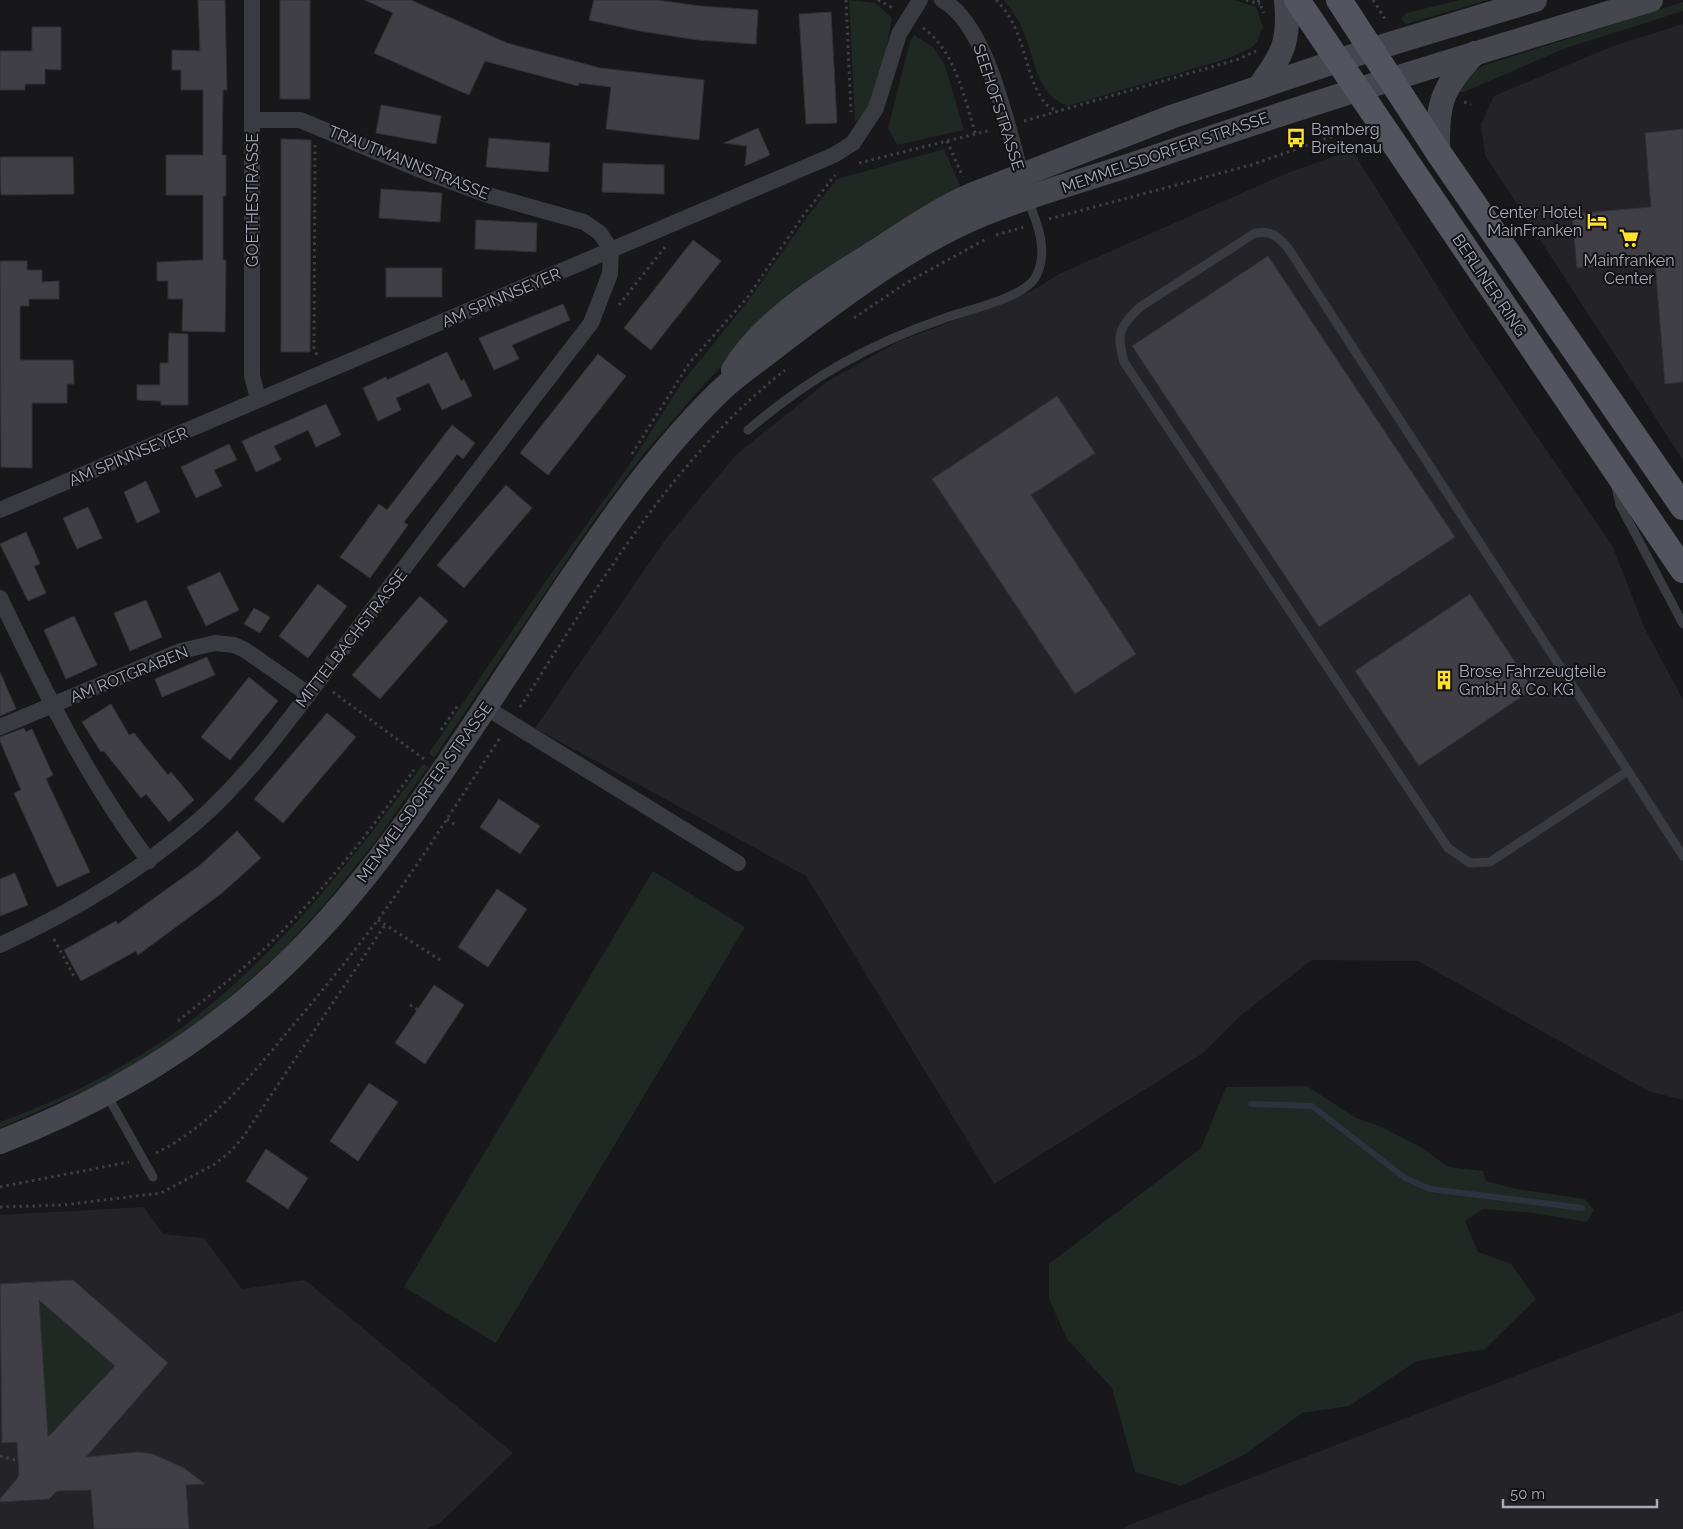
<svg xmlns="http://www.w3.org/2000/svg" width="1683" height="1529" font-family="Raleway,sans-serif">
  <rect width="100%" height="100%" fill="#18171a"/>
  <g fill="#242327">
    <polygon points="1683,24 1683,460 1485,155 1481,124 1494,96 1613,46"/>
    <polygon points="1352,150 1469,337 1613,547 1644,627 1683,700 1683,1100 1648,1091 1418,961 1312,960 1240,1016 1203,1053 994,1184 806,876 535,728 668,536 737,454 828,381 897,342 1032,291 1059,274 1285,174"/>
    <polygon points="144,1207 163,1234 204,1238 242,1289 305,1280 513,1453 440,1523 427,1529 0,1529 0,1215"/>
    <polygon points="1683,1311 1683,1529 1123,1529 1129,1525"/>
  </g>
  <g fill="#1f2822">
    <path d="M 849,0 L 875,3 L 892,18 C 885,52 882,98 855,122 Z"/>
    <path d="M 1004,0 L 1235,0 L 1256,7 L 1263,27 L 1257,42 L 1251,48 L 1226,59 L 1068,106 C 1034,95 1035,54 1021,26 C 1017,17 1010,8 1004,0 Z"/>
    <polygon points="1460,0 1488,0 1406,24 1401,19 1406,13"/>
    <polygon points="1683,2 1683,11 1566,48 1464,92 1457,92 1470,74 1482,66"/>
    <polygon points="914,35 933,47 945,65 964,130 897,145 888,128 910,42"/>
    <polygon points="944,149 961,188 942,201 875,237 820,275 785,305 707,381 641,457 590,526 434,758 429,753 541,588 637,454 680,385 748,301 807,217 837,179"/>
    <path d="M 423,764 L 428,767 L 375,842 L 325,904 L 281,952 L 225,1001 L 178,1038 L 107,1081 L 0,1128 L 0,1122 C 67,1098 136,1063 193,1019 C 284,948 355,856 423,764 Z"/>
    <polygon points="653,871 745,927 496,1343 404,1287"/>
    <polygon points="1307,1086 1356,1118 1382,1127 1424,1149 1448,1167 1483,1171 1486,1181 1517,1189 1585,1199 1594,1210 1587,1222 1533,1213 1483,1209 1465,1221 1478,1252 1511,1264 1536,1299 1485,1349 1417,1361 1349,1406 1302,1413 1247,1453 1181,1486 1135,1472 1112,1388 1067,1339 1049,1299 1049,1264 1201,1148 1226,1087"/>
    <polygon points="39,1300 115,1366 48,1437"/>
  </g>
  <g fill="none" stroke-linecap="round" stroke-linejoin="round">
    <polyline stroke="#2c333f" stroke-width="6" points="1251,1104 1312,1106 1405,1178 1430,1189 1582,1208"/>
  </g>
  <g fill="#3f3f45" stroke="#323136" fill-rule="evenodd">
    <polygon points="198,0 225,0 227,90 223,90 222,155 226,155 226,196 223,196 223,260 226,260 225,332 182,331 183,299 168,299 168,281 157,281 157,262 203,260 203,195 166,195 166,155 203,155 203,90 181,90 181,70 172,70 172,50 200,51"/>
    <rect x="280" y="0" width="30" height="99"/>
    <polygon points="365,0 411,0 507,43 600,68 704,80 699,140 606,129 611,87 579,83 578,86 485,61 469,95 446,85 374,53 393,13"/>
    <polygon points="594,0 657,0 700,6 758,10 756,44 698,40 640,31 589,20"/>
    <polygon points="831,12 837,123 806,124 799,14"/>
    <polygon points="32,27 61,27 61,70 45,69 45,84 25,84 25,90 0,90 0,51 32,51"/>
    <polygon points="381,105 441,116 436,144 376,133"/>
    <polygon points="758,128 770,155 745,166 747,146 724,143"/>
    <polygon points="1683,129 1683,382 1665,384 1655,262 1577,268 1572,214 1651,207 1645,133"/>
    <polygon points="489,138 550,143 548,172 486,167"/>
    <polygon points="281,139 311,140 310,352 281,352"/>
    <polygon points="0,157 73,157 74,194 1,195"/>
    <polygon points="603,163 664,165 664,194 602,192"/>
    <polygon points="381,189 442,193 440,222 379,218"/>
    <polygon points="476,220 537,223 536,252 475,249"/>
    <polygon points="693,240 721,261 651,350 624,328"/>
    <polygon points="1268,256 1455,537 1319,627 1132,346"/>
    <polygon points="0,261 27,261 27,270 42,270 42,282 59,281 59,299 29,299 29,306 20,306 20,360 73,360 74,384 67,384 67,403 32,403 32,468 1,467"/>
    <rect x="386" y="268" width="56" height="29"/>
    <polygon points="563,304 570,320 512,345 519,359 494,370 479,338"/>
    <polygon points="169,333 188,334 188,405 161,405 161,401 137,400 137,385 160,385 160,363 168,363"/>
    <polygon points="447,352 461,381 464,379 472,396 442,410 429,383 396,398 401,410 378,421 363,388 386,377 387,380"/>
    <polygon points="598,354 626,376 548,475 520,453"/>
    <polygon points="1057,396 1095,453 1031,495 1136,654 1075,694 932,479"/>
    <polygon points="326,404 341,435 316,447 308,430 274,446 281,460 256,472 242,441"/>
    <polygon points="452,425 475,443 463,459 457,454 437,480 404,522 408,525 370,578 340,557 379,504 387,510"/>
    <polygon points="229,444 237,460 214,470 222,486 196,498 181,467"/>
    <polygon points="146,481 160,512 137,523 124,492"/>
    <polygon points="506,485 532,508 464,588 437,565"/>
    <polygon points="88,507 102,538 77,549 63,518"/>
    <polygon points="26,532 40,564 34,566 46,593 28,601 0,544"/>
    <polygon points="220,572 239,610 206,626 187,587"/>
    <polygon points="318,584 347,606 308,658 279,636"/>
    <polygon points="1470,594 1533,689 1419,766 1355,671"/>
    <polygon points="420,596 448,621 380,699 352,675"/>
    <polygon points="146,600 162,637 130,651 114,613"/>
    <polygon points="254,608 270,617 260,633 244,624"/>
    <polygon points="74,616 97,665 66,679 44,630"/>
    <polygon points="207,657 215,675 162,697 155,679"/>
    <polygon points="0,672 16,709 0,716"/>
    <polygon points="249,677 278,701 230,760 201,737"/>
    <polygon points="111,704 129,735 134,733 168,775 171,772 194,800 169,822 146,794 141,798 104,751 101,752 82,722"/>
    <polygon points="327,713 356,737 283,823 254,799"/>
    <polygon points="24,728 26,732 32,729 53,775 46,779 90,872 57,887 14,793 21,790 0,741 0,737"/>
    <polygon points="499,799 540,826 520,854 480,827"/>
    <polygon points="237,831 261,858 222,893 138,955 136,951 81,981 64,950 116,921 118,924 199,866"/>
    <polygon points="15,873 28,905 0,916 0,879"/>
    <polygon points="497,889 527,909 488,967 458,947"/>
    <polygon points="434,985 464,1005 425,1064 395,1043"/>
    <polygon points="369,1083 398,1102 358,1161 330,1141"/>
    <polygon points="266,1149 308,1178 288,1209 246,1181"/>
    <path d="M 73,1280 L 168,1363 L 86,1457 L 138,1452 L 153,1454 L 184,1468 L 205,1484 L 186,1485 L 189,1529 L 94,1529 L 91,1490 L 57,1491 L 49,1499 L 0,1502 L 0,1499 L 19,1476 L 17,1442 L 2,1443 L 0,1284 ZM 39,1300 L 115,1366 L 48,1437 Z"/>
  </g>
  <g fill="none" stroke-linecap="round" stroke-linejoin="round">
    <g stroke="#3e3f46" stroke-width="3" stroke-dasharray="2.5 4" stroke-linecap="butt">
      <polyline points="846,0 851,112"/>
      <polyline points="878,0 895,9"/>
      <path d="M 996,0 C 1027,30 1023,75 1045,103 C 1048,107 1054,109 1058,112"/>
      <polyline points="1246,0 1260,4"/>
      <polyline points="1258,0 1264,13"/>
      <polyline points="1373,0 1387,22"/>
      <path d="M 923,28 C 956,51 964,99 976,135"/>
      <polyline points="1464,102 1471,104"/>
      <polyline points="1024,121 1239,59 1256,51"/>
      <polyline points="947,141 963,177"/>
      <polyline points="315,145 314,350 317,355"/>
      <polyline points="859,163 991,130"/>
      <polyline points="1049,219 1251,165 1339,134 1354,135 1359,132"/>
      <polyline points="996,235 1024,227"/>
      <polyline points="619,305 665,247"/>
      <polyline points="854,318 906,283 988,238"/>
      <polyline points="632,454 690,362 747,298 803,216 835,175"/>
      <polyline points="333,692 424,759"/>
      <path d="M 520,707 C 597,588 672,459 785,370"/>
      <polyline points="441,730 459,704"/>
      <polyline points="447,819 454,824"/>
      <polyline points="378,920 440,960"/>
      <polyline points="54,939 75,978"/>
      <polyline points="410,1005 418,1010"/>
      <path d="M 178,1021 C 202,1001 228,982 251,961 C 313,905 365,838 414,770"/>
      <path d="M 156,1153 C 211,1126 250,1077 289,1030 C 319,995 349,958 377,921 C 421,862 459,799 500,738"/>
      <polyline points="0,1187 129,1162"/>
      <polyline points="0,1207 63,1205 161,1193 215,1164 231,1151 243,1137 385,925"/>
      <polyline points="0,1456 19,1461"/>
    </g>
    <g stroke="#3a3a41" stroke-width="9">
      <path d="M 748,430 C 809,378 869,344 945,318 C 967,310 1023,298 1035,278 C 1050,252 1037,222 1027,198"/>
      <polyline points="1616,487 1620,505 1683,624"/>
      <path d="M 1628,771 L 1490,862 L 1470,863 L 1448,848 L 1124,362 C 1116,332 1119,328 1140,307 L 1255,233 C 1273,231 1276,235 1288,248 L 1628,771 L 1683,856"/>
      <polyline points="107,1095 153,1177"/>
    </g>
    <g stroke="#3a3a41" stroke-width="16">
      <polyline points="252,0 252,376 258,399"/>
      <path d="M 942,0 C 989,25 1009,135 1024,185"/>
      <polyline points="0,510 834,155 853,143 876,108 899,34 920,0"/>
      <path d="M 0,598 C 44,690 87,779 149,861"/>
      <polyline points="485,707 738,863"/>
      <polyline points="0,727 181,651 215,643 234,645 245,650 308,694"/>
      <path d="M 0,945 C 72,912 139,872 199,820 C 256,769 301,703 347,643 C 429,536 509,429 591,323 L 610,274 L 611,250 L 600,233 L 584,222 L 488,195 L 433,175 L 300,120 L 252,120"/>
    </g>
    <g stroke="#46464f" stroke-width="24">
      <path d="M 1259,87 C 1283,54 1290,42 1286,0"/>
      <path d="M 1438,152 C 1437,103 1441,89 1475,53"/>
      <path d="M 733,370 C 765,318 825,283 876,251 C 907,231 937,210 971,195 L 1171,117 L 1373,49 L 1535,0"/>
      <path d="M 0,1142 C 121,1095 231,1026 319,930 C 394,849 455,753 516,661 C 578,568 637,473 717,394 C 736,375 761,359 782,342 C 845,294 911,244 984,214 C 1042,190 1104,175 1163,154 C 1324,98 1487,50 1651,0"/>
    </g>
    <g stroke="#54545f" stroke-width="26">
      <polyline points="1297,0 1683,570"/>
      <polyline points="1339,0 1438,152 1683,507"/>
    </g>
  </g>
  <defs>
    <symbol id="bus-bare" viewBox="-9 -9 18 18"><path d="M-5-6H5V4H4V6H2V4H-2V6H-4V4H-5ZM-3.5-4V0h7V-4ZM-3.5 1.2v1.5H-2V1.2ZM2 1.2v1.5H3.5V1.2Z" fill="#ffe12a" stroke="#131215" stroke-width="2.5" paint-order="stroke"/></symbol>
    <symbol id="hotel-bare" viewBox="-9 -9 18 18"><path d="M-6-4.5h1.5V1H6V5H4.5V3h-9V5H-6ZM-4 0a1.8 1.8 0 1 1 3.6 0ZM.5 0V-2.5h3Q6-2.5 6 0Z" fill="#ffe12a" stroke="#131215" stroke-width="2.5" paint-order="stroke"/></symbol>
    <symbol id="supermarket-bare" viewBox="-9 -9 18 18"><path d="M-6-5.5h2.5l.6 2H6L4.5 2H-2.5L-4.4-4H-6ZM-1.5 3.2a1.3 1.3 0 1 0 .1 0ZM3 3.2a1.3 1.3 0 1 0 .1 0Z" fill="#ffe12a" stroke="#131215" stroke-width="2.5" paint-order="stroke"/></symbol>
    <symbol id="building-bare" viewBox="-9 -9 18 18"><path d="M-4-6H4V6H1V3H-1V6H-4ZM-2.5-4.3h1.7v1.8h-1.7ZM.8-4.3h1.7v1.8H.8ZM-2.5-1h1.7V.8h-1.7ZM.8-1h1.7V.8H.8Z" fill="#ffe12a" stroke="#131215" stroke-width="2.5" paint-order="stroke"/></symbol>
  </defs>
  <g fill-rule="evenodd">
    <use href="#bus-bare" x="1282" y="124" width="28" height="28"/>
    <use href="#hotel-bare" x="1583" y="207" width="28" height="28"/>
    <use href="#supermarket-bare" x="1615" y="224" width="28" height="28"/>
    <use href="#building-bare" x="1430" y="666" width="28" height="28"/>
  </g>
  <g text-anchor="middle" stroke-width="4" stroke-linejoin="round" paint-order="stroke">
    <g font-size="16" fill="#a9abbb" stroke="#131215">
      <text transform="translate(999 107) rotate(72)" y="6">SEEHOFSTRASSE</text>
      <text transform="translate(1165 152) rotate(-19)" y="6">MEMMELSDORFER STRASSE</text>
      <text transform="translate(409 162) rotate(22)" y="6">TRAUTMANNSTRASSE</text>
      <text transform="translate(252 200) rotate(-90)" y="6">GOETHESTRASSE</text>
      <text transform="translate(1490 285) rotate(56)" y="6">BERLINER RING</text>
      <text transform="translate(501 297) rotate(-23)" y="6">AM SPINNSEYER</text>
      <text transform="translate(128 456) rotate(-23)" y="6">AM SPINNSEYER</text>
      <text transform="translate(351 638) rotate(-52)" y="6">MITTELBACHSTRASSE</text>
      <text transform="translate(129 674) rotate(-22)" y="6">AM ROTGRABEN</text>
      <text transform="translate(424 792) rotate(-54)" y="6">MEMMELSDORFER STRASSE</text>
    </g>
    <g font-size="16" fill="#a9abbb" stroke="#131215" text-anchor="start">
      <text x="1311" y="135">Bamberg<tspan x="1311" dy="18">Breitenau</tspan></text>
      <text x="1582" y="218" text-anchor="end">Center Hotel<tspan x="1582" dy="18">MainFranken</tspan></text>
      <text x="1629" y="266" text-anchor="middle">Mainfranken<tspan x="1629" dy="18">Center</tspan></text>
      <text x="1459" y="677">Brose Fahrzeugteile<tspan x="1459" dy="18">GmbH &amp; Co. KG</tspan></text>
    </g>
  </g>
  <path d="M1503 1499v8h154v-8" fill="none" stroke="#a9abbb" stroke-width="2.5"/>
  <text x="1510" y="1499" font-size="15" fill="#a9abbb" stroke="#131215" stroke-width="4" paint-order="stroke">50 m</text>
</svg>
